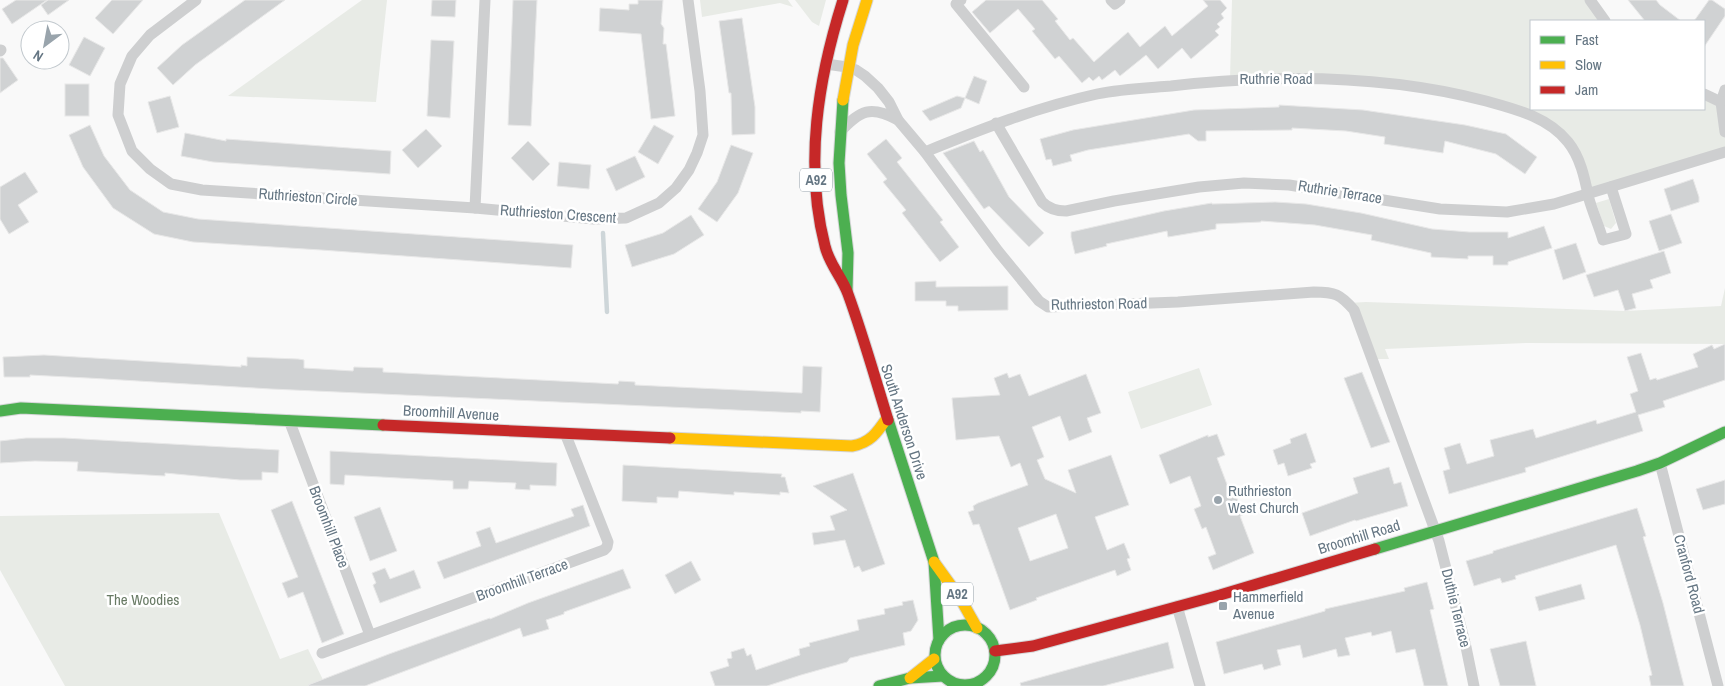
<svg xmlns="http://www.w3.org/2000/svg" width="1725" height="686" font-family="'Archivo Narrow',sans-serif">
  <rect width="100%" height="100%" fill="#f9f9f9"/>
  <g fill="#e8ebe6">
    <polygon points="362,0 387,0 376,102 228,96"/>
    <polygon points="700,0 788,0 793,7 780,3 702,17"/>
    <polygon points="795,0 826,0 819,26 812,22"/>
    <polygon points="1232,0 1590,0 1605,21 1531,21 1531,109 1704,109 1704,94 1721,102 1725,132 1725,152 1588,194 1577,157 1539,119 1418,87 1230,79"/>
    <polygon points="1609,199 1616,223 1611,229 1604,226 1596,203"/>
    <polygon points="1725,288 1725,344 1526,343 1385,349 1389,359 1372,359 1348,303 1366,302 1625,311 1721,306"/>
    <polygon points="1199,368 1212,405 1141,429 1128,392"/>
    <polygon points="219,513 280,659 308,649 326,686 65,686 0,570 0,516"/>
  </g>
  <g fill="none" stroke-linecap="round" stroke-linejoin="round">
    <polyline stroke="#ced6d9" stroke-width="4.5" points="603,233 607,312"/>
  </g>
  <g fill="#d0d2d3" stroke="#e8e8e8" fill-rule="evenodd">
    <polygon points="16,0 47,0 12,24 2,9"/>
    <polygon points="48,0 69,0 48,15 41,5"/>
    <polygon points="112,0 143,0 113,34 95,18"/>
    <polygon points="245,0 285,0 195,65 173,85 157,68 182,45"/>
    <polygon points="432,0 456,0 455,17 431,16"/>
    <polygon points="513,0 537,0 531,126 508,125"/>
    <polygon points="638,0 663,0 661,24 664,28 663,44 666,44 675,116 651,119 641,34 599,31 600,8 629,10 629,4 638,4"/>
    <polygon points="986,0 1042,0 1058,19 1055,21 1070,40 1073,38 1094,62 1128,32 1140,47 1165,26 1172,36 1208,6 1203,0 1220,0 1227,8 1221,14 1224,18 1217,24 1220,27 1215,31 1219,35 1191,59 1182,48 1158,69 1146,55 1120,76 1115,70 1102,80 1099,76 1093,81 1089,77 1082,83 1059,56 1055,59 1032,31 1035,29 1018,9 990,33 972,12"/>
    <polygon points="1628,0 1656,0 1660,5 1681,21 1645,21"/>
    <polygon points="1709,0 1712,0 1725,9 1725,16 1704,47 1704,21 1694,21"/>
    <polygon points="742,18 755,107 755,134 732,135 731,93 729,93 719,21"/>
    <polygon points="84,37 105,48 90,76 69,65"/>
    <polygon points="431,40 454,41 450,118 427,116"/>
    <polygon points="0,58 3,58 18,80 0,93"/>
    <polygon points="974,76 987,81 979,104 965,98"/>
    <rect x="65" y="84" width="24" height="32"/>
    <polygon points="170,96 179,127 157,133 148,102"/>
    <polygon points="957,96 965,98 961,108 930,121 922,111"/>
    <polygon points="1279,105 1363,110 1465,125 1506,134 1537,157 1525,174 1496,154 1445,141 1443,153 1384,144 1385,137 1346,131 1292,128 1292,130 1206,131 1206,141 1198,141 1189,134 1088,150 1070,155 1072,161 1053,166 1051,159 1046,160 1040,139 1073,130 1194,110 1279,107"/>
    <polygon points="90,125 104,156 130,190 163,212 198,219 573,245 571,268 321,250 193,242 154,234 113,208 83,167 69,135"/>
    <polygon points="654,125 674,136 658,164 638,152"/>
    <polygon points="426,129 442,146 418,168 402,150"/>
    <polygon points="185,133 226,141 226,139 391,151 390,174 213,162 181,156"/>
    <polygon points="886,139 902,158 897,162 943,220 940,222 959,247 940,262 902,213 906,210 883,182 887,179 867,154"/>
    <polygon points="528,141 550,164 533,181 511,158"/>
    <polygon points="974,141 980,152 983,150 1009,197 1044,233 1029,247 989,206 984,209 943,153"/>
    <polygon points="731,145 753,153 738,193 717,222 698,209 717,182"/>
    <polygon points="635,156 645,177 616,191 606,169"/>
    <polygon points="559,162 591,165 589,189 557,186"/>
    <polygon points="25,172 38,192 18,205 29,222 9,234 0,219 0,187"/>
    <polygon points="1693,179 1699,197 1699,202 1671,211 1664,189"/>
    <polygon points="1275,202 1306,204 1361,213 1432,229 1469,232 1508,232 1508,238 1544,226 1552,248 1508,262 1508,265 1493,265 1493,256 1468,256 1468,259 1431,257 1431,253 1371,240 1372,235 1315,225 1261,221 1261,222 1216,224 1216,229 1168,237 1167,231 1106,244 1107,246 1075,254 1071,237 1071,232 1164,211 1212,203 1212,204"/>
    <polygon points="1671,214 1682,243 1659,251 1649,221"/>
    <polygon points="691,215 704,235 674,254 632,267 625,245 663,233"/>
    <polygon points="1576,243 1586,272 1563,280 1554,250"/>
    <polygon points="1664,251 1671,273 1650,280 1653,288 1632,294 1636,308 1625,311 1618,290 1594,297 1586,275"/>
    <polygon points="936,281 936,287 1008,286 1008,310 958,311 958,306 946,306 946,301 915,301 915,282"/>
    <polygon points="1725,344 1725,380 1663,401 1665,407 1638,415 1643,431 1525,468 1526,472 1449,494 1443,471 1450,469 1444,448 1460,443 1467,464 1494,456 1490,440 1533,429 1536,438 1596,420 1597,424 1636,412 1630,394 1638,391 1627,357 1641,353 1650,380 1656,378 1657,380 1698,367 1693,354 1712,345 1714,349"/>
    <polygon points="44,355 241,367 241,365 247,366 247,357 298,359 304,360 304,368 353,371 354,367 383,368 383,372 618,384 619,381 635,382 635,385 802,393 803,366 822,367 820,412 801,411 801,413 271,389 88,378 30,375 30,377 4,377 3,357"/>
    <polygon points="1362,372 1390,442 1371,448 1344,378"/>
    <path d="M 1007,373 L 1009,378 L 1020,374 L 1029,396 L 1086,374 L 1101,413 L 1087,418 L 1092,432 L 1069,441 L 1060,416 L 1032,427 L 1044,457 L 1037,460 L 1045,479 L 1076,493 L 1068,470 L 1111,455 L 1129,505 L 1095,517 L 1107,550 L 1124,543 L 1130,558 L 1127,559 L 1131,570 L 1117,576 L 1115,570 L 1036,598 L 1037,600 L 1010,610 L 979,524 L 973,525 L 968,512 L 974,510 L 973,506 L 978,503 L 1028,485 L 1020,463 L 1011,467 L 999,436 L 956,440 L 952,398 L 1000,395 L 994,378 ZM 1056,514 L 1068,548 L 1030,561 L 1018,528 Z"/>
    <polygon points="1306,433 1316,462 1310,464 1312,468 1288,476 1284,463 1278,465 1273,450 1291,443 1290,439"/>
    <polygon points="1217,434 1225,455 1217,458 1231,495 1235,493 1243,515 1240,516 1254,553 1213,570 1208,557 1216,554 1206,527 1202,529 1194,509 1201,506 1190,476 1170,484 1159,455 1208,435 1208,437"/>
    <polygon points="26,438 64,438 279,450 278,473 262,472 262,480 240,480 165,473 165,476 77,471 78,462 35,461 0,463 0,441"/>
    <polygon points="330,451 557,463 556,486 530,485 530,490 515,489 516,483 469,481 468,489 453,489 453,481 345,475 344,485 330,484"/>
    <polygon points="623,465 782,474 781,477 785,477 789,493 780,492 780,495 734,492 734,495 679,491 678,498 657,497 657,503 622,501"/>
    <polygon points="1389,467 1394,484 1401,482 1408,506 1356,521 1355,520 1310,536 1302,513 1358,493 1353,478"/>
    <polygon points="853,473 885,564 862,572 859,566 854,568 845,540 814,545 812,533 835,530 830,516 847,510 813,486"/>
    <polygon points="1725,480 1725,504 1703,510 1696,489"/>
    <polygon points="292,501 344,634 322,643 303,592 288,598 282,583 298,577 271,510"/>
    <polygon points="583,505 590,526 444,579 437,562 481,546 476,532 490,527 496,543 574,516 571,509"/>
    <polygon points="380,507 397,551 370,561 354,517"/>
    <polygon points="1637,508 1646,536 1643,537 1663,603 1684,686 1651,686 1649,676 1652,675 1640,625 1616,545 1515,576 1516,579 1502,583 1500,578 1474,586 1466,561 1493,553 1493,551"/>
    <polygon points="691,561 701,580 675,594 665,575"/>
    <polygon points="385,568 390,579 414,570 421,588 380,603 373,585 376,583 372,573"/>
    <polygon points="623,569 631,588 564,612 564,614 546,620 549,629 523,637 520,628 365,686 309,686 308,685 389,654 490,618 490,619 528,603"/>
    <polygon points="1427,582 1434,609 1430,610 1448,686 1424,686 1415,649 1396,653 1391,631 1372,636 1371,632 1345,638 1350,655 1338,657 1336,649 1303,658 1300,645 1277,650 1281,665 1264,670 1262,664 1224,674 1216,642 1325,611 1325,609 1405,591 1404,588"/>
    <polygon points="1581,584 1585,599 1539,611 1535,597"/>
    <polygon points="913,600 918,620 911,631 903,633 905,645 850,658 847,662 801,675 767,686 715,686 710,672 729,666 727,659 732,658 731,652 744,648 747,656 751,654 756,670 800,655 799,649 810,646 809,643 859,630 857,620 885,614 884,609 903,605 902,602"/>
    <polygon points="1526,641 1536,686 1500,686 1490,649"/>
    <polygon points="1168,642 1174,668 1103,686 1021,686 1020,683"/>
  </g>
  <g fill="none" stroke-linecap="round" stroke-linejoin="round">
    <defs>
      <g id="fast">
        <polyline points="843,100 839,163 841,195 848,253 847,290"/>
        <polyline points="0,411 21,408 383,425"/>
        <polyline points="888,420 934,562 939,640"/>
        <polyline points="1375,549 1637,471 1660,463 1725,432"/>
        <circle cx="965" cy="655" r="30"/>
        <polyline points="879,686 910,678 943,676"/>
      </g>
      <g id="slow">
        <polyline points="843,100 853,45 867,0"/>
        <path d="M 670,438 L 852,446 C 870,443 877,433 887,418"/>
        <polyline points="934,562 960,598 977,628"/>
        <polyline points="910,678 934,659"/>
      </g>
      <g id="jam">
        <path d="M 843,0 C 818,79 804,164 825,246 C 829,264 842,277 848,294 C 863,335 875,378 888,420"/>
        <polyline points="383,425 670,438"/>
        <polyline points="995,651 1033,646 1220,595 1375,549"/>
      </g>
    </defs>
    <use href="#fast" stroke="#d5d6d7" stroke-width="13"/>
    <use href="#slow" stroke="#d5d6d7" stroke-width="13"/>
    <use href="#jam" stroke="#d5d6d7" stroke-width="13"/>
    <g stroke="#cecfd0" stroke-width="11">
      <polyline points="196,0 150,35 132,56 120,84 118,115 132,151 150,169 171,184 202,190 475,208 485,0"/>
      <polyline points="961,0 956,4 1024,87"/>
      <polyline points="1111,0 1115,4 1120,0"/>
      <polyline points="1590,0 1605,21"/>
      <polyline points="0,51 1,50"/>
      <path d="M 826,64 L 847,67 L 856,70 L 865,76 L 878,88 L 889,102 L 898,120 L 925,152 L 998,251 L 1039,301 L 1048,307 L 1178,302 L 1314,292 C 1335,292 1340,294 1354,310 L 1439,541 L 1466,647 L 1474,686"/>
      <polyline points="1725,90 1721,102 1725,132"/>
      <polyline points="1704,94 1721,102"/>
      <path d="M 996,123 L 1042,202 C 1049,209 1056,211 1066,211 L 1114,201 L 1199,187 L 1244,183 L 1289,185 L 1440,209 L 1507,212 L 1554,204 L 1725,152"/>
      <path d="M 840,132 C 860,110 871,105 898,120"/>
      <path d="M 925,152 C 981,129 1038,107 1097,94 C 1121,89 1147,88 1171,86 C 1276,74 1383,74 1486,101 C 1515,109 1548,117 1568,142 C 1581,158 1585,180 1589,199 C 1593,213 1599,226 1603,240 L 1626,234 L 1611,187"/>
      <polyline points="475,208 594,219 626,218 659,203 676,188 689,170 697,153 703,135 700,91 688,0"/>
      <polyline points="289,420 370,635"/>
      <polyline points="1660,463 1718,686"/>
      <polyline points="1177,606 1200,686"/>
      <polyline points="322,653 604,550 607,547 608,542 565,433"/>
    </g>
    <use href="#fast" stroke="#4caf50" stroke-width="11"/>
    <use href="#slow" stroke="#ffc107" stroke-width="11"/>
    <use href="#jam" stroke="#c62828" stroke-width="11"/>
  </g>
  <g fill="#99a4ac" stroke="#fff" stroke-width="2">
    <circle cx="1218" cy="500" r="5"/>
    <rect x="1218" y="601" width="10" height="10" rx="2.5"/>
  </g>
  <g text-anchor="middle" stroke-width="5" stroke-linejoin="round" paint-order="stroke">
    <g fill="#fff" stroke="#939fa8" stroke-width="1">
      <rect x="800" y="168.5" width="32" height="23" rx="4"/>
      <rect x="941" y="582.5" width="32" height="23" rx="4"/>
    </g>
    <g font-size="14" font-weight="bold" fill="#657683">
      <text x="816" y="185">A92</text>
      <text x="957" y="599">A92</text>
    </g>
    <g font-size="15" fill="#657683" stroke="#fff">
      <text x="1276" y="84">Ruthrie Road</text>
      <text transform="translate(1340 192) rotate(9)" y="5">Ruthrie Terrace</text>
      <text transform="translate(308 197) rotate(4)" y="5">Ruthrieston Circle</text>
      <text transform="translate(558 214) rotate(4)" y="5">Ruthrieston Crescent</text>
      <text transform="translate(1099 304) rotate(-1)" y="5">Ruthrieston Road</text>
      <text transform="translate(451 413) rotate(3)" y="5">Broomhill Avenue</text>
      <text transform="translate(904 422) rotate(72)" y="5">South Anderson Drive</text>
      <text transform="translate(329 527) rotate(69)" y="5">Broomhill Place</text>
      <text transform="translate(1359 537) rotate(-17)" y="5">Broomhill Road</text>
      <text transform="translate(1689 574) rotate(75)" y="5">Cranford Road</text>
      <text transform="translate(522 580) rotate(-20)" y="5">Broomhill Terrace</text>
      <text transform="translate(1456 608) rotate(76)" y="5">Duthie Terrace</text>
    </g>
    <g font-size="15" fill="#657683" stroke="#fff" text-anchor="start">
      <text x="1228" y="496">Ruthrieston<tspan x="1228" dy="17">West Church</tspan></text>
      <text x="1233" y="602">Hammerfield<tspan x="1233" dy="17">Avenue</tspan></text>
    </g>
    <g font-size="15" fill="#687a64" stroke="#fff">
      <text x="143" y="605">The Woodies</text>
    </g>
  </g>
  <rect x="1530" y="20" width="175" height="90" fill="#ffffff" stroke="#c1c8cd"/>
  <rect x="1540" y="36" width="25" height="8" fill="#4caf50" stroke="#c1c8cd"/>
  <text x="1575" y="45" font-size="15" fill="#657683">Fast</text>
  <rect x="1540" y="61" width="25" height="8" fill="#ffc107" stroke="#c1c8cd"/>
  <text x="1575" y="70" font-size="15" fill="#657683">Slow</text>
  <rect x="1540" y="86" width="25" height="8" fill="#c62828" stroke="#c1c8cd"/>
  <text x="1575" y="95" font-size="15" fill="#657683">Jam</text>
  <g transform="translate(45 45) rotate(212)"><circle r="24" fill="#ffffff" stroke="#c1c8cd"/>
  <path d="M0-4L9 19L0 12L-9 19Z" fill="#99a4ac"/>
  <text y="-8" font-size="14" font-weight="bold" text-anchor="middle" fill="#657683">N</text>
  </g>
</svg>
